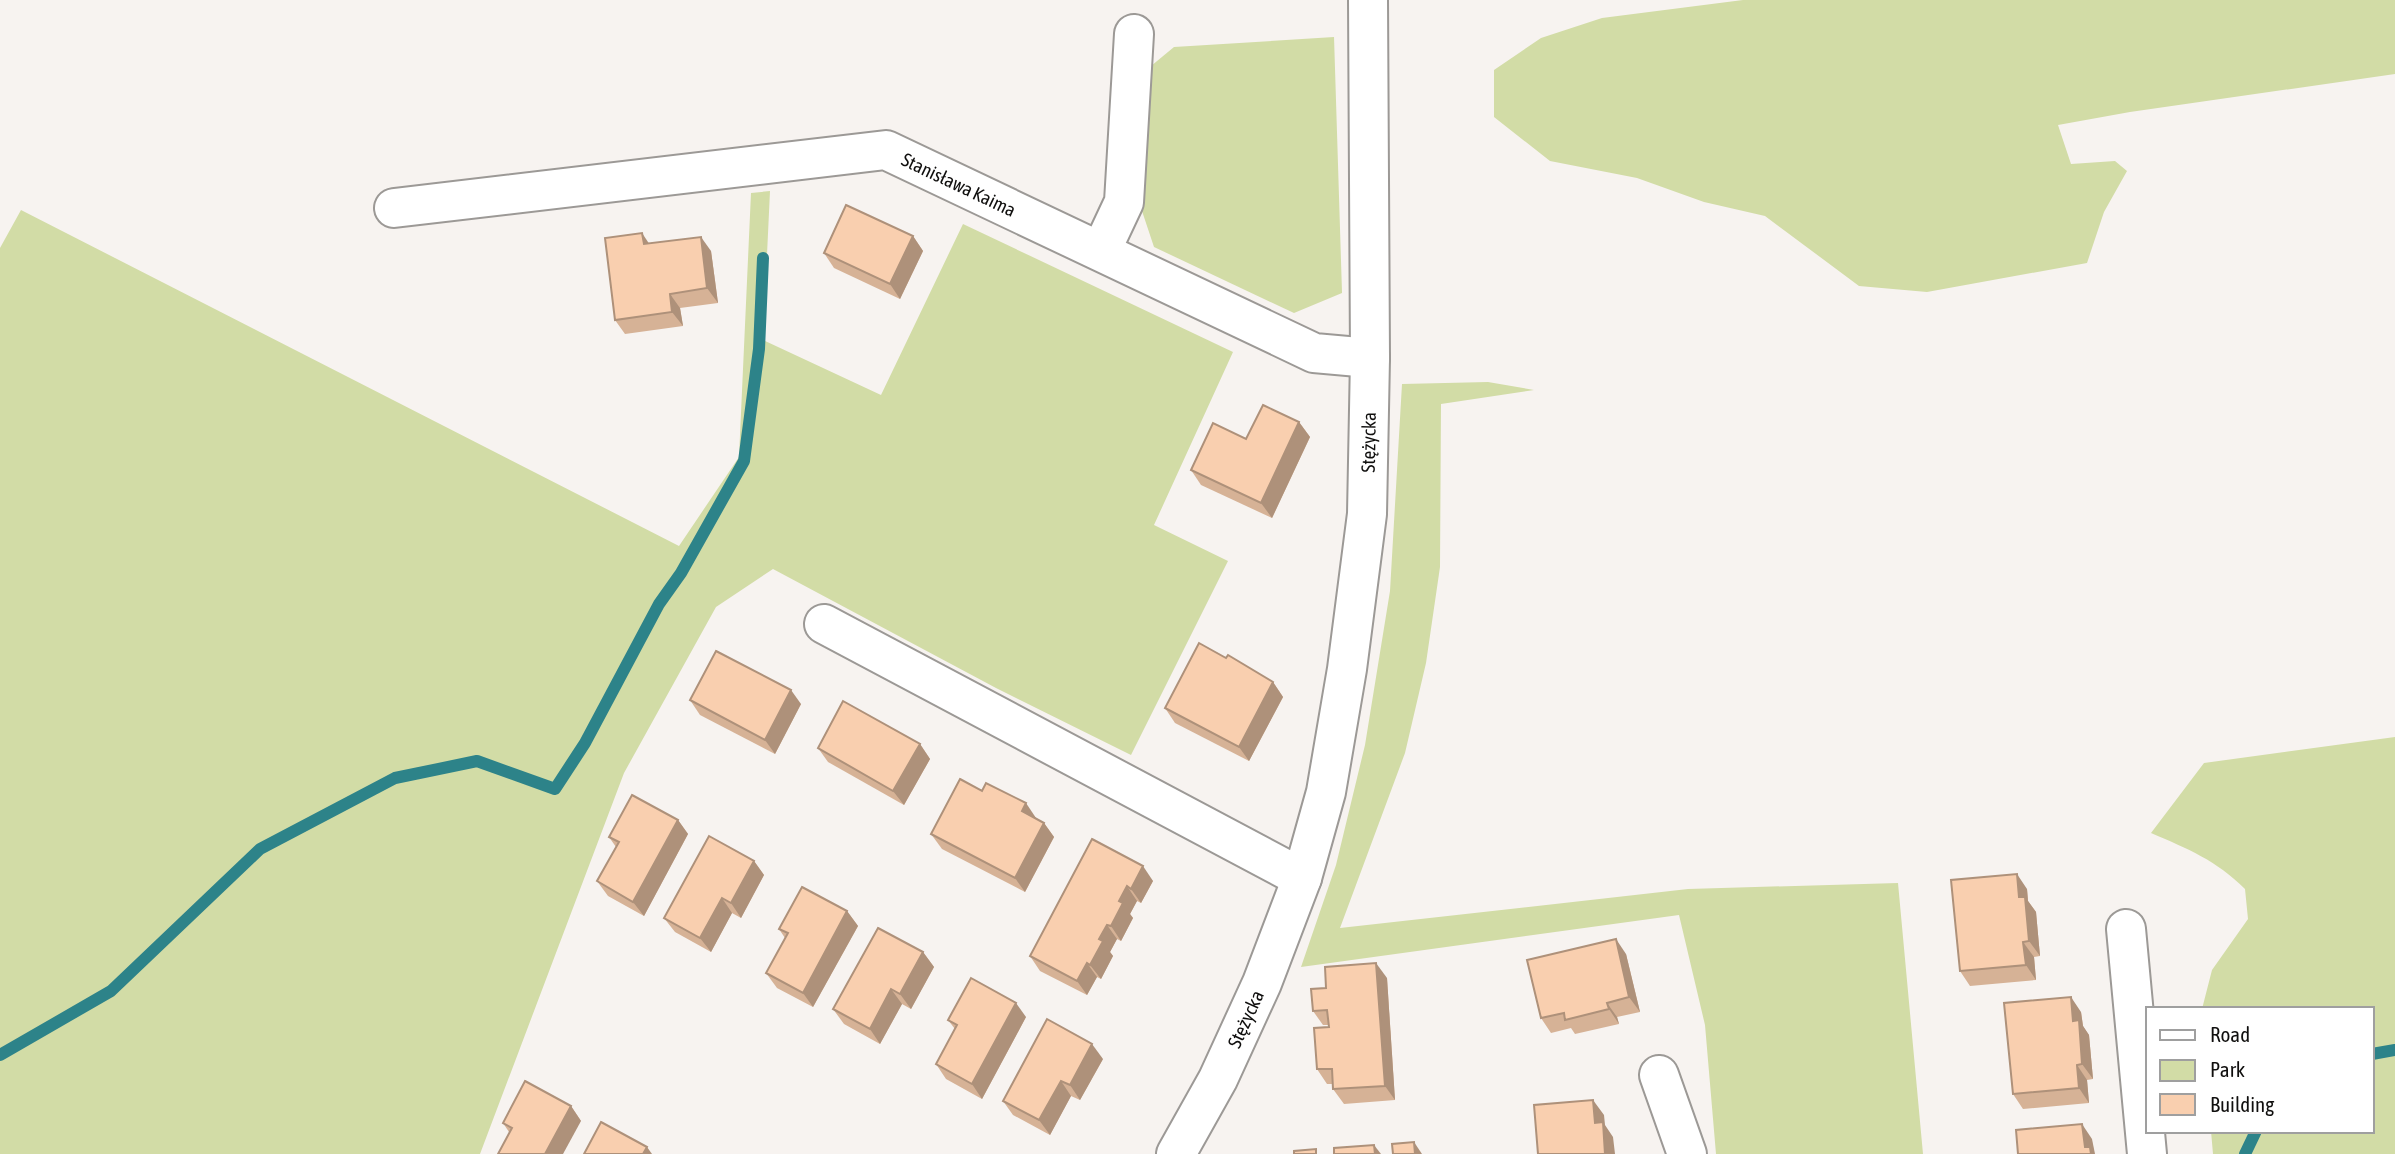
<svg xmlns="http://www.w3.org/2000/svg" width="2395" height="1154" font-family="'Asap Condensed',sans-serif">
  <rect width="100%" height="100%" fill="#f7f3f0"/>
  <g fill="#d2dca6">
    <polygon points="1743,0 2395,0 2395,74 2130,112 2058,125 2071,164 2115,161 2127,171 2104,212 2087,263 1927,292 1859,286 1765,216 1704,202 1637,178 1550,161 1494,117 1494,70 1541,38 1602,18"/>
    <polygon points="1334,37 1342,293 1294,313 1154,247 1138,199 1145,71 1174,47"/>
    <polygon points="770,191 763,340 881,395 963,224 1233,352 1154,525 1228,561 1131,755 996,688 773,569 716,607 624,773 480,1154 0,1154 0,248 21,210 679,546 739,457 751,193"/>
    <polygon points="1488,382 1534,390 1441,404 1440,567 1426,663 1405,753 1340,928 1688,889 1898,883 1923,1154 1716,1154 1705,1025 1679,915 1301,967 1336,865 1365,745 1390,591 1402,384"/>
    <path d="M 2395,737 L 2395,1154 L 2213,1154 L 2211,1131 L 2372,1131 L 2372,1009 L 2202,1009 L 2212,970 L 2248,919 L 2245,889 C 2216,860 2188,849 2151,833 L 2204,763 Z"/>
  </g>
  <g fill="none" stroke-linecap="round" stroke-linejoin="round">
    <g stroke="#2d8389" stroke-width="12">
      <polyline points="2372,1054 2395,1050"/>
      <polyline points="0,1055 111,991 260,849 395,778 477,761 555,789 585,743 659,604 681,573 744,461 759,349 763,258"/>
      <polyline points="2245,1154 2256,1131"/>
    </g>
    <defs>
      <g id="minor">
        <path id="s1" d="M 394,208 L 886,150 L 1314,353 L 1370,358"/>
        <polyline points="1101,251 1124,202 1134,34"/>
        <polyline points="824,624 1302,878"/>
        <polyline points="2126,929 2147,1154"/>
        <polyline points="1659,1075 1687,1154"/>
        <path id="s2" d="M 1176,1154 L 1218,1079 L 1262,983 L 1302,878 L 1326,792 L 1347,669 L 1367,514 L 1370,358 L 1368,0"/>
      </g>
    </defs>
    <use href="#minor" stroke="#9c9996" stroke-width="42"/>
    <use href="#minor" stroke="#fff" stroke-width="38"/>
  </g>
  <g fill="#d6b296">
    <polygon points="913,236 923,251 900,299 834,268 824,253"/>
    <polygon points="649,243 711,251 718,303 680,308 683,326 625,334 615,320"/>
    <polygon points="1299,422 1310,437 1272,518 1201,485 1191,470 1246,439"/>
    <polygon points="1226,658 1273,682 1283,697 1249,761 1175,723 1165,708"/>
    <polygon points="690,700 801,704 775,754 700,715"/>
    <polygon points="920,744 930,759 904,805 828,762 818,748"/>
    <polygon points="982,791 1044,823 1054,837 1025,892 942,849 931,834"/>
    <polygon points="678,820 688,834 644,916 608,896 597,881 616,847 609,837"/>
    <polygon points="1092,839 1153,881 1141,903 1137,901 1130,914 1133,918 1121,941 1117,939 1110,952 1113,956 1101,979 1097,977 1087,995 1040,971 1030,956"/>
    <polygon points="754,861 764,875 741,918 732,913 711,952 675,932 664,918"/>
    <polygon points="2027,889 2028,901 2036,912 2040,956 2034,957 2036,980 1970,986 1960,971"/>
    <polygon points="847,911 858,926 813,1007 777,988 766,973 785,938 779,929"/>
    <polygon points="923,952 934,967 911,1009 902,1004 880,1044 844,1024 833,1009"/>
    <polygon points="1626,954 1640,1012 1617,1017 1619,1024 1575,1034 1571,1028 1551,1033 1541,1018"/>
    <polygon points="1387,978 1395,1100 1344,1104 1333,1089 1333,1084 1327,1084 1317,1069 1329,1027 1329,1025 1323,1025 1313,1011 1326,988"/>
    <polygon points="2081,1012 2083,1026 2089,1035 2093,1079 2087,1080 2089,1103 2023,1109 2013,1094"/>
    <polygon points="1026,1017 982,1099 946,1079 936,1064 955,1029 948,1020"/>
    <polygon points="1103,1059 1080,1100 1071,1096 1050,1135 1013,1115 1003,1101"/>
    <polygon points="571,1106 581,1121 509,1132 503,1123"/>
  </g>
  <g fill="#ae917a">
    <polygon points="642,233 652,248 644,244"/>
    <polygon points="913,236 923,251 900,299 890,284"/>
    <polygon points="701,237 711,251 718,303 707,288"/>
    <polygon points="670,294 680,308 683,326 672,312"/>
    <polygon points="1299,422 1310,437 1272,518 1261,503"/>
    <polygon points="1273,682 1283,697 1249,761 1239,747"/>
    <polygon points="791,690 801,704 775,754 765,740"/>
    <polygon points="920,744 930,759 904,805 893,791"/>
    <polygon points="1026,803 1036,818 1032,826 1022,811"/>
    <polygon points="678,820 688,834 644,916 633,902"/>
    <polygon points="1044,823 1054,837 1025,892 1015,878"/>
    <polygon points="754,861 764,875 741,918 731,903"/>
    <polygon points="1143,866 1153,881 1141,903 1131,889"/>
    <polygon points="2017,874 2027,889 2028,901 2036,912 2040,956 2029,941 2019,897"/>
    <polygon points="1127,886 1137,901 1130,914 1133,918 1121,941 1111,926 1119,901"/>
    <polygon points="722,898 732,913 711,952 700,938"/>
    <polygon points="847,911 858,926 813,1007 803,993"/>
    <polygon points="1107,925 1117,939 1110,952 1113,956 1101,979 1090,965 1099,939"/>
    <polygon points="1616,939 1626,954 1640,1012 1629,997"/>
    <polygon points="2023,942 2034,957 2036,980 2026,965"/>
    <polygon points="923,952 934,967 911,1009 900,994"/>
    <polygon points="1087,963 1097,977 1087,995 1077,981"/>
    <polygon points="1376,963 1387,978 1395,1100 1385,1086"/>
    <polygon points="891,989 902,1004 880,1044 870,1029"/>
    <polygon points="2071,997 2081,1012 2083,1026 2089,1035 2093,1079 2082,1064 2073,1021"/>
    <polygon points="1016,1003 1026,1017 982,1099 972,1084"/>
    <polygon points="1607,1003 1617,1017 1619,1024 1609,1009"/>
    <polygon points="1092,1044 1103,1059 1080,1100 1070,1085"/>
    <polygon points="2077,1065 2087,1080 2089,1103 2079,1088"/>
    <polygon points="1061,1081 1071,1096 1050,1135 1039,1120"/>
    <polygon points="1593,1100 1604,1115 1605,1125 1613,1137 1615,1154 1605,1154 1595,1123"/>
    <polygon points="571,1106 581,1121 563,1154 545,1154"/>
    <polygon points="2082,1124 2092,1139 2095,1154 2089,1154 2085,1147"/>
    <polygon points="1414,1142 1422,1154 1415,1154"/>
    <polygon points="1374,1145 1381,1154 1375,1154"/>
    <polygon points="647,1147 652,1154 643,1154"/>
  </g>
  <g fill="#f9cfaf" stroke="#ae917a" stroke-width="2">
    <polygon points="846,205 913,236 890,284 824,253"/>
    <polygon points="642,233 644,244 701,237 707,288 670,294 672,312 615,320 605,238"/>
    <polygon points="1263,405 1299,422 1261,503 1191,470 1213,423 1246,439"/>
    <polygon points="1199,643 1226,658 1228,655 1273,682 1239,747 1165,708"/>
    <polygon points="716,651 791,690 765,740 690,700"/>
    <polygon points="843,701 920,744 893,791 818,748"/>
    <polygon points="960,779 982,791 986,783 1026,803 1022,811 1044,823 1015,878 931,834"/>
    <polygon points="632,795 678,820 633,902 597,881 619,842 609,837"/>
    <polygon points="709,836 754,861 731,903 722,898 700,938 664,918"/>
    <polygon points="1092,839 1143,866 1131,889 1127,886 1119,901 1123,903 1111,926 1107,925 1099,939 1103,941 1102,943 1090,965 1087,963 1077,981 1030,956"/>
    <polygon points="2017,874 2019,897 2025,897 2029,941 2023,942 2026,965 1960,971 1951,880"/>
    <polygon points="802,887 847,911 803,993 766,973 788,933 779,929"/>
    <polygon points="878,928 923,952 900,994 891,989 870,1029 833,1009"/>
    <polygon points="1616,939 1629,997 1607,1003 1609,1009 1565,1020 1564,1013 1541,1018 1527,960"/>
    <polygon points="1376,963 1385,1086 1333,1089 1332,1069 1317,1069 1314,1028 1329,1027 1327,1010 1313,1011 1311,989 1326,988 1325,967"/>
    <polygon points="971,978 1016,1003 972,1084 936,1064 957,1025 948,1020"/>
    <polygon points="2071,997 2073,1021 2079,1020 2082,1064 2077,1065 2079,1088 2013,1094 2004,1003"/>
    <polygon points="1047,1019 1092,1044 1070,1085 1061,1081 1039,1120 1003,1101"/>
    <polygon points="525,1081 571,1106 545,1154 498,1154 512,1128 503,1123"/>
    <polygon points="1593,1100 1595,1123 1603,1122 1605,1154 1538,1154 1534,1105"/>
    <polygon points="601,1122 647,1147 643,1154 584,1154"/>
    <polygon points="2082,1124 2085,1147 2090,1147 2091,1154 2018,1154 2016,1130"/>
    <polygon points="1414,1142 1415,1154 1393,1154 1392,1144"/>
    <polygon points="1374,1145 1375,1154 1334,1154 1334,1148"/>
    <polygon points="1316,1149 1316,1154 1294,1154 1294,1151"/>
  </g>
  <g text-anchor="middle" stroke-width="5" stroke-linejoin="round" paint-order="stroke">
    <g font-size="19" fill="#100f0e" stroke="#fff">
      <text dy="7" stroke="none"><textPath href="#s1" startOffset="576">Stanisława Kaima</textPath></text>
      <text dy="7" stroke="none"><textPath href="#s2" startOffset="746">Stężycka</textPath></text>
      <text dy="7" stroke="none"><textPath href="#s2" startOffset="152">Stężycka</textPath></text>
    </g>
  </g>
  <rect x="2146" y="1007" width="228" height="126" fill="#ffffff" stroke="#9f9f9f" stroke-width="2"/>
  <rect x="2160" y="1030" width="35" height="10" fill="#ffffff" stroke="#9f9f9f" stroke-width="2"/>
  <text x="2210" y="1042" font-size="21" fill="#100f0e">Road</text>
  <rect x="2160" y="1060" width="35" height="21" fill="#d2dca6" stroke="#9f9f9f" stroke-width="2"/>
  <text x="2210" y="1077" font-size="21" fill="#100f0e">Park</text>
  <rect x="2160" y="1094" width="35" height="21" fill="#f9cfaf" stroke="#9f9f9f" stroke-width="2"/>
  <text x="2210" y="1112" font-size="21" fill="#100f0e">Building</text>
</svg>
